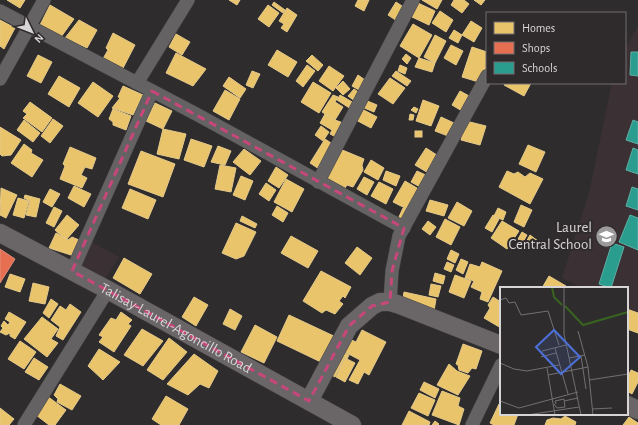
<svg xmlns="http://www.w3.org/2000/svg" width="638" height="425" font-family="'Alegreya Sans',sans-serif">
  <rect width="100%" height="100%" fill="#2e2c2d"/>
  <g fill="#3b3134">
    <polygon points="638,26 638,312 627,308 627,288 582,288 562,278 589,193 611,87 613,83 625,83 625,49"/>
    <polygon points="92,242 119,257 105,279 79,266"/>
  </g>
  <g fill="#e9c46a" stroke="#e4c98a">
    <polygon points="7,0 25,0 20,8"/>
    <polygon points="229,0 240,0 237,5"/>
    <polygon points="358,0 369,0 364,11 355,6"/>
    <polygon points="422,0 442,0 437,9"/>
    <polygon points="454,0 464,0 469,4 462,13 451,5"/>
    <polygon points="474,0 485,0 481,5"/>
    <polygon points="274,2 285,10 283,13 272,5"/>
    <polygon points="396,2 405,8 397,21 388,15"/>
    <polygon points="418,3 435,11 429,25 412,17"/>
    <polygon points="50,5 74,19 61,37 40,25"/>
    <polygon points="268,5 279,13 269,27 258,19"/>
    <polygon points="287,8 297,15 287,32 281,28 284,24 279,21"/>
    <polygon points="440,11 453,20 446,32 432,23"/>
    <polygon points="0,20 15,28 4,49 0,46"/>
    <polygon points="79,20 97,30 87,48 65,38"/>
    <polygon points="471,21 482,28 474,42 462,35"/>
    <polygon points="413,24 432,35 419,58 400,46"/>
    <polygon points="454,30 462,35 458,43 449,38"/>
    <polygon points="113,33 135,45 121,72 101,62 108,50 106,48"/>
    <polygon points="176,34 190,42 182,55 169,47"/>
    <polygon points="435,35 446,41 435,63 424,57"/>
    <polygon points="451,45 463,51 456,65 444,58"/>
    <polygon points="472,47 487,52 487,69 482,83 462,77"/>
    <polygon points="277,50 297,62 288,77 268,65"/>
    <polygon points="176,53 206,69 193,86 166,73"/>
    <polygon points="406,54 411,58 407,64 402,59"/>
    <polygon points="38,55 52,62 41,83 27,76"/>
    <polygon points="312,55 323,65 318,71 306,61"/>
    <polygon points="419,58 435,63 432,72 415,67"/>
    <polygon points="307,65 315,71 303,87 296,81"/>
    <polygon points="400,65 407,68 405,74 398,71"/>
    <polygon points="329,66 344,76 333,91 319,81"/>
    <polygon points="252,71 260,74 253,88 246,85"/>
    <polygon points="396,71 411,81 407,86 392,76"/>
    <polygon points="358,75 365,80 359,90 352,86"/>
    <polygon points="59,76 80,88 69,107 48,94"/>
    <polygon points="229,77 246,89 240,98 223,86"/>
    <polygon points="390,78 405,88 393,104 378,94"/>
    <polygon points="343,81 350,89 343,95 336,88"/>
    <polygon points="93,82 113,96 98,117 78,103"/>
    <polygon points="313,82 331,93 319,113 301,102"/>
    <polygon points="505,83 531,83 524,96 504,85"/>
    <polygon points="123,86 143,95 133,115 112,108 120,98 118,97"/>
    <polygon points="354,89 361,94 356,102 348,96"/>
    <polygon points="225,90 240,99 229,120 213,111"/>
    <polygon points="460,91 471,97 462,111 452,105"/>
    <polygon points="333,95 338,97 335,102 343,107 335,120 322,112"/>
    <polygon points="340,95 354,103 351,109 337,100"/>
    <polygon points="365,100 377,105 374,112 362,107"/>
    <polygon points="423,100 439,106 431,126 416,121"/>
    <polygon points="30,102 52,118 42,132 23,118 27,114 23,111"/>
    <polygon points="155,103 172,111 163,129 146,121"/>
    <polygon points="414,107 418,109 416,113 411,110"/>
    <polygon points="360,108 377,117 371,128 354,119"/>
    <polygon points="113,109 131,116 126,130 113,125 113,122 109,119"/>
    <polygon points="325,114 335,120 346,124 338,138 330,134 332,130 320,123"/>
    <polygon points="410,114 414,115 413,120 409,120"/>
    <polygon points="441,117 454,123 448,136 435,131"/>
    <polygon points="53,119 63,126 50,143 41,136"/>
    <polygon points="24,120 40,133 33,142 17,130"/>
    <polygon points="466,121 486,126 480,145 461,140"/>
    <polygon points="321,126 329,132 323,141 315,135"/>
    <polygon points="0,127 21,140 11,155 2,156 0,154"/>
    <polygon points="163,129 186,134 179,159 157,154"/>
    <rect x="415" y="131" width="7" height="6"/>
    <polygon points="191,139 212,146 204,167 184,160"/>
    <polygon points="325,139 334,145 319,169 310,163"/>
    <polygon points="24,144 32,150 31,153 43,160 32,177 11,163"/>
    <polygon points="528,145 545,152 536,172 519,164"/>
    <polygon points="218,146 231,151 225,165 211,162"/>
    <polygon points="70,147 96,158 92,169 85,167 81,175 87,178 82,188 60,179 65,166 63,164"/>
    <polygon points="426,148 440,157 430,174 415,165"/>
    <polygon points="244,149 261,161 250,175 233,162"/>
    <polygon points="340,149 364,159 362,165 363,170 353,187 347,185 343,191 324,180"/>
    <polygon points="141,151 175,164 163,197 128,184"/>
    <polygon points="371,160 384,168 378,180 364,172"/>
    <polygon points="220,165 236,168 231,192 215,189"/>
    <polygon points="276,167 288,175 279,188 268,181"/>
    <polygon points="386,171 400,176 396,186 383,180"/>
    <polygon points="417,171 430,177 424,189 411,182"/>
    <polygon points="507,171 514,174 518,172 525,177 530,173 543,179 530,204 499,187"/>
    <polygon points="241,176 253,181 245,200 233,195"/>
    <polygon points="364,177 374,182 367,195 357,189"/>
    <polygon points="286,179 304,189 292,212 274,202"/>
    <polygon points="405,181 422,191 411,211 393,202"/>
    <polygon points="379,182 393,189 386,204 371,196"/>
    <polygon points="266,183 276,190 269,201 259,194"/>
    <polygon points="74,186 91,194 84,207 68,198"/>
    <polygon points="1,188 17,195 6,218 0,215"/>
    <polygon points="50,189 60,194 52,207 43,202"/>
    <polygon points="130,189 156,200 148,219 122,208"/>
    <polygon points="25,195 40,199 36,217 26,215 30,201 24,198"/>
    <polygon points="18,198 29,201 24,218 13,215"/>
    <polygon points="430,200 448,205 444,216 426,211"/>
    <polygon points="457,202 472,211 464,226 448,218"/>
    <polygon points="521,205 532,210 524,227 514,222"/>
    <polygon points="277,206 288,213 283,222 272,215"/>
    <polygon points="54,207 62,211 54,227 46,223"/>
    <polygon points="403,208 411,211 405,223 398,219"/>
    <polygon points="498,208 506,212 503,220 494,216"/>
    <polygon points="67,215 79,225 66,240 55,230"/>
    <polygon points="493,215 499,219 492,232 485,228"/>
    <polygon points="242,216 257,224 255,228 240,221"/>
    <polygon points="445,219 460,227 451,245 436,237"/>
    <polygon points="428,221 436,227 430,235 422,229"/>
    <polygon points="502,221 519,231 507,249 491,238"/>
    <polygon points="236,223 256,232 244,256 236,259 222,253"/>
    <polygon points="522,232 527,235 523,242 518,239"/>
    <polygon points="56,233 68,240 72,237 79,240 74,256 49,248"/>
    <polygon points="530,235 538,241 533,249 525,244"/>
    <polygon points="291,236 318,251 308,268 281,253"/>
    <polygon points="357,247 372,258 360,275 345,263"/>
    <polygon points="451,250 459,254 455,263 447,259"/>
    <polygon points="124,258 152,274 140,294 113,278"/>
    <polygon points="461,259 468,262 463,274 456,270"/>
    <polygon points="447,262 454,265 451,272 444,269"/>
    <polygon points="482,262 502,271 488,302 480,299 482,292 471,287 474,281 465,278 470,264 480,267"/>
    <polygon points="321,271 351,287 345,298 343,296 339,301 343,304 335,314 326,310 322,313 303,301"/>
    <polygon points="435,273 445,276 443,284 433,281"/>
    <polygon points="10,274 25,279 20,292 5,287"/>
    <polygon points="455,275 471,281 464,298 449,292"/>
    <polygon points="549,276 566,286 565,288 542,288"/>
    <polygon points="33,283 49,287 45,304 29,301"/>
    <polygon points="431,284 441,286 438,297 429,295"/>
    <polygon points="404,292 436,299 434,311 402,304"/>
    <polygon points="194,297 208,305 196,326 182,317"/>
    <polygon points="493,297 501,302 501,328 484,318 490,308 488,305"/>
    <polygon points="51,299 58,304 49,318 43,313"/>
    <polygon points="70,304 81,312 63,340 56,336 60,327 51,320 60,306 66,310"/>
    <polygon points="230,309 242,316 235,330 223,324"/>
    <polygon points="627,309 638,313 638,333 627,329"/>
    <polygon points="9,312 26,322 15,339 10,336 10,333 6,335 0,332 3,328 1,326 4,321 8,325 10,322 5,319"/>
    <polygon points="121,312 132,320 128,324 131,326 114,352 99,342 103,337 99,335 111,318 116,320"/>
    <polygon points="289,315 338,338 325,364 277,341"/>
    <polygon points="42,317 58,329 51,339 58,343 47,357 24,339"/>
    <polygon points="255,325 277,337 264,363 241,352"/>
    <polygon points="142,329 163,341 143,366 124,355"/>
    <polygon points="362,330 386,342 369,375 364,372 358,384 349,380 360,360 343,351 349,339 356,342"/>
    <polygon points="169,338 187,352 163,380 147,370"/>
    <polygon points="20,341 36,352 24,369 8,359"/>
    <polygon points="463,344 482,351 476,369 472,368 468,373 459,370 458,365 456,364"/>
    <polygon points="99,349 120,362 103,380 88,366"/>
    <polygon points="339,350 349,355 347,359 345,357 335,377 327,372"/>
    <polygon points="194,354 218,371 209,388 200,384 188,395 167,384"/>
    <polygon points="34,358 48,367 39,380 25,372"/>
    <polygon points="345,358 355,363 345,382 336,377"/>
    <polygon points="449,364 457,371 470,376 458,395 437,385"/>
    <polygon points="631,370 638,373 638,382 632,394 627,391 627,378"/>
    <polygon points="424,382 439,389 435,398 420,390"/>
    <polygon points="60,384 81,396 72,410 57,402 58,399 54,395"/>
    <polygon points="442,391 460,398 458,406 464,409 459,425 432,415"/>
    <polygon points="419,393 435,400 428,416 411,408"/>
    <polygon points="47,396 66,410 55,425 49,425 36,415"/>
    <polygon points="166,396 188,409 179,425 161,425 152,419"/>
    <polygon points="499,404 501,405 501,414 518,414 514,425 494,425 490,423"/>
    <polygon points="0,408 14,419 9,425 0,425"/>
    <polygon points="409,411 430,422 429,425 402,425"/>
    <polygon points="565,416 576,422 575,425 545,425 547,420 553,418 561,419"/>
    <polygon points="629,417 638,423 638,425 623,425"/>
    <polygon points="435,421 439,424 438,425 432,425"/>
  </g>
  <polygon fill="#e76f51" stroke="#e28e79" points="0,249 15,259 0,283"/>
  <g fill="#2a9d8f" stroke="#5eaea4">
    <polygon points="631,52 638,52 638,76 630,75"/>
    <polygon points="633,120 638,122 638,144 626,140"/>
    <polygon points="633,148 638,150 638,174 626,170"/>
    <polygon points="632,187 638,189 638,210 626,206"/>
    <polygon points="630,215 638,218 638,250 619,242"/>
    <polygon points="612,243 624,247 611,288 599,284"/>
  </g>
  <g fill="none" stroke-linecap="round" stroke-linejoin="round">
    <defs>
      <g id="street">
        <polyline points="0,11 198,115 404,228"/>
        <polyline points="0,79 44,0"/>
        <polyline points="137,83 188,0"/>
        <polyline points="318,182 413,0"/>
        <polyline points="72,271 152,91"/>
        <polyline points="390,302 392,271 399,236 487,76"/>
        <polyline points="24,425 108,290"/>
        <polyline points="472,425 501,365"/>
      </g>
      <g id="secondary">
        <path id="s1" d="M 0,233 L 108,290 L 352,425"/>
        <polyline points="309,401 349,326 372,306 380,302 390,302 397,304 501,345"/>
        <polyline points="627,405 638,410"/>
      </g>
    </defs>
    <use href="#street" stroke="#494748" stroke-width="14"/>
    <use href="#secondary" stroke="#494748" stroke-width="19"/>
    <use href="#street" stroke="#646263" stroke-width="13"/>
    <use href="#secondary" stroke="#6a6668" stroke-width="18"/>
  </g>
  <path fill="none" stroke="#c8477a" stroke-width="3" stroke-dasharray="8 5" stroke-linejoin="round" d="M 152,91 L 404,228 L 392,271 L 390,302 L 372,306 L 349,326 L 309,401 L 72,271 Z"/>
  <defs>
    <symbol id="school-disc" viewBox="-11 -11 22 22"><circle r="9.5" fill="#9c9a9b" stroke="#2f2b2c"/><path d="M0-5L7-2L0 1L-7-2ZM-4 1L0 2.5L4 1V4Q0 6-4 4Z" fill="#fff"/></symbol>
  </defs>
  <g fill-rule="evenodd">
    <use href="#school-disc" x="594" y="224" width="25" height="25"/>
  </g>
  <g text-anchor="middle" stroke-width="4" stroke-linejoin="round" paint-order="stroke">
    <g font-size="15" fill="#d8d5d6" stroke="#2f2b2c" text-anchor="end">
      <text x="592" y="232">Laurel<tspan x="592" dy="17">Central School</tspan></text>
    </g>
    <g font-size="15" fill="#d8d5d6" stroke="#2f2b2c">
      <text dy="5" stroke="none"><textPath href="#s1" startOffset="200">Talisay-Laurel-Agoncillo Road</textPath></text>
    </g>
  </g>
  <g transform="translate(500 287)">
    <rect width="128" height="128" fill="#2e2c2d"/>
    <path fill="none" stroke="#386420" stroke-width="2" d="M 52,0 L 54,10 L 62,18M 65,19 L 83,38 L 128,25"/>
    <path fill="none" stroke="#727071" stroke-width="1" d="M 64,0 L 64,47 L 81,128M 0,13 L 6,11 L 9,16 L 15,15 L 21,28 L 48,24 L 59,58M 78,44 L 88,80M 55,61 L 68,107M 42,64 L 66,58M 81,69 L 86,102M 41,70 L 56,66M 69,71 L 85,68M 0,76 L 14,82 L 27,84 L 59,78M 47,81 L 55,128M 48,88 L 88,80 L 93,128M 89,93 L 128,87M 0,114 L 19,121 L 78,105M 64,114 L 78,111M 54,117 L 57,121 L 65,120 L 64,112 L 55,114 L 56,117M 92,122 L 112,121M 27,128 L 79,120"/>
    <path fill="#4c70d8" fill-opacity="0.15" stroke="#4c70d8" stroke-width="2" d="M 54,43 L 80,70 L 61,87 L 36,60 Z"/>
    <rect width="128" height="128" fill="none" stroke="#d8d5d6" stroke-width="2"/>
  </g>
  <rect x="486" y="12" width="140" height="72" fill="#2f2b2c" stroke="#736f70"/>
  <rect x="494" y="22" width="20" height="12" fill="#e9c46a" stroke="#736f70"/>
  <text x="522" y="32" font-size="12" fill="#d8d5d6">Homes</text>
  <rect x="494" y="42" width="20" height="12" fill="#e76f51" stroke="#736f70"/>
  <text x="522" y="52" font-size="12" fill="#d8d5d6">Shops</text>
  <rect x="494" y="62" width="20" height="12" fill="#2a9d8f" stroke="#736f70"/>
  <text x="522" y="72" font-size="12" fill="#d8d5d6">Schools</text>
  <g transform="translate(32 32) rotate(133)" stroke="#2f2b2c" stroke-width="3" paint-order="stroke">
  <path d="M0-3L7 15L0 10L-7 15Z" fill="#d8d5d6"/>
  <text y="-6" font-size="11" font-weight="bold" text-anchor="middle" fill="#d8d5d6">N</text>
  </g>
</svg>
